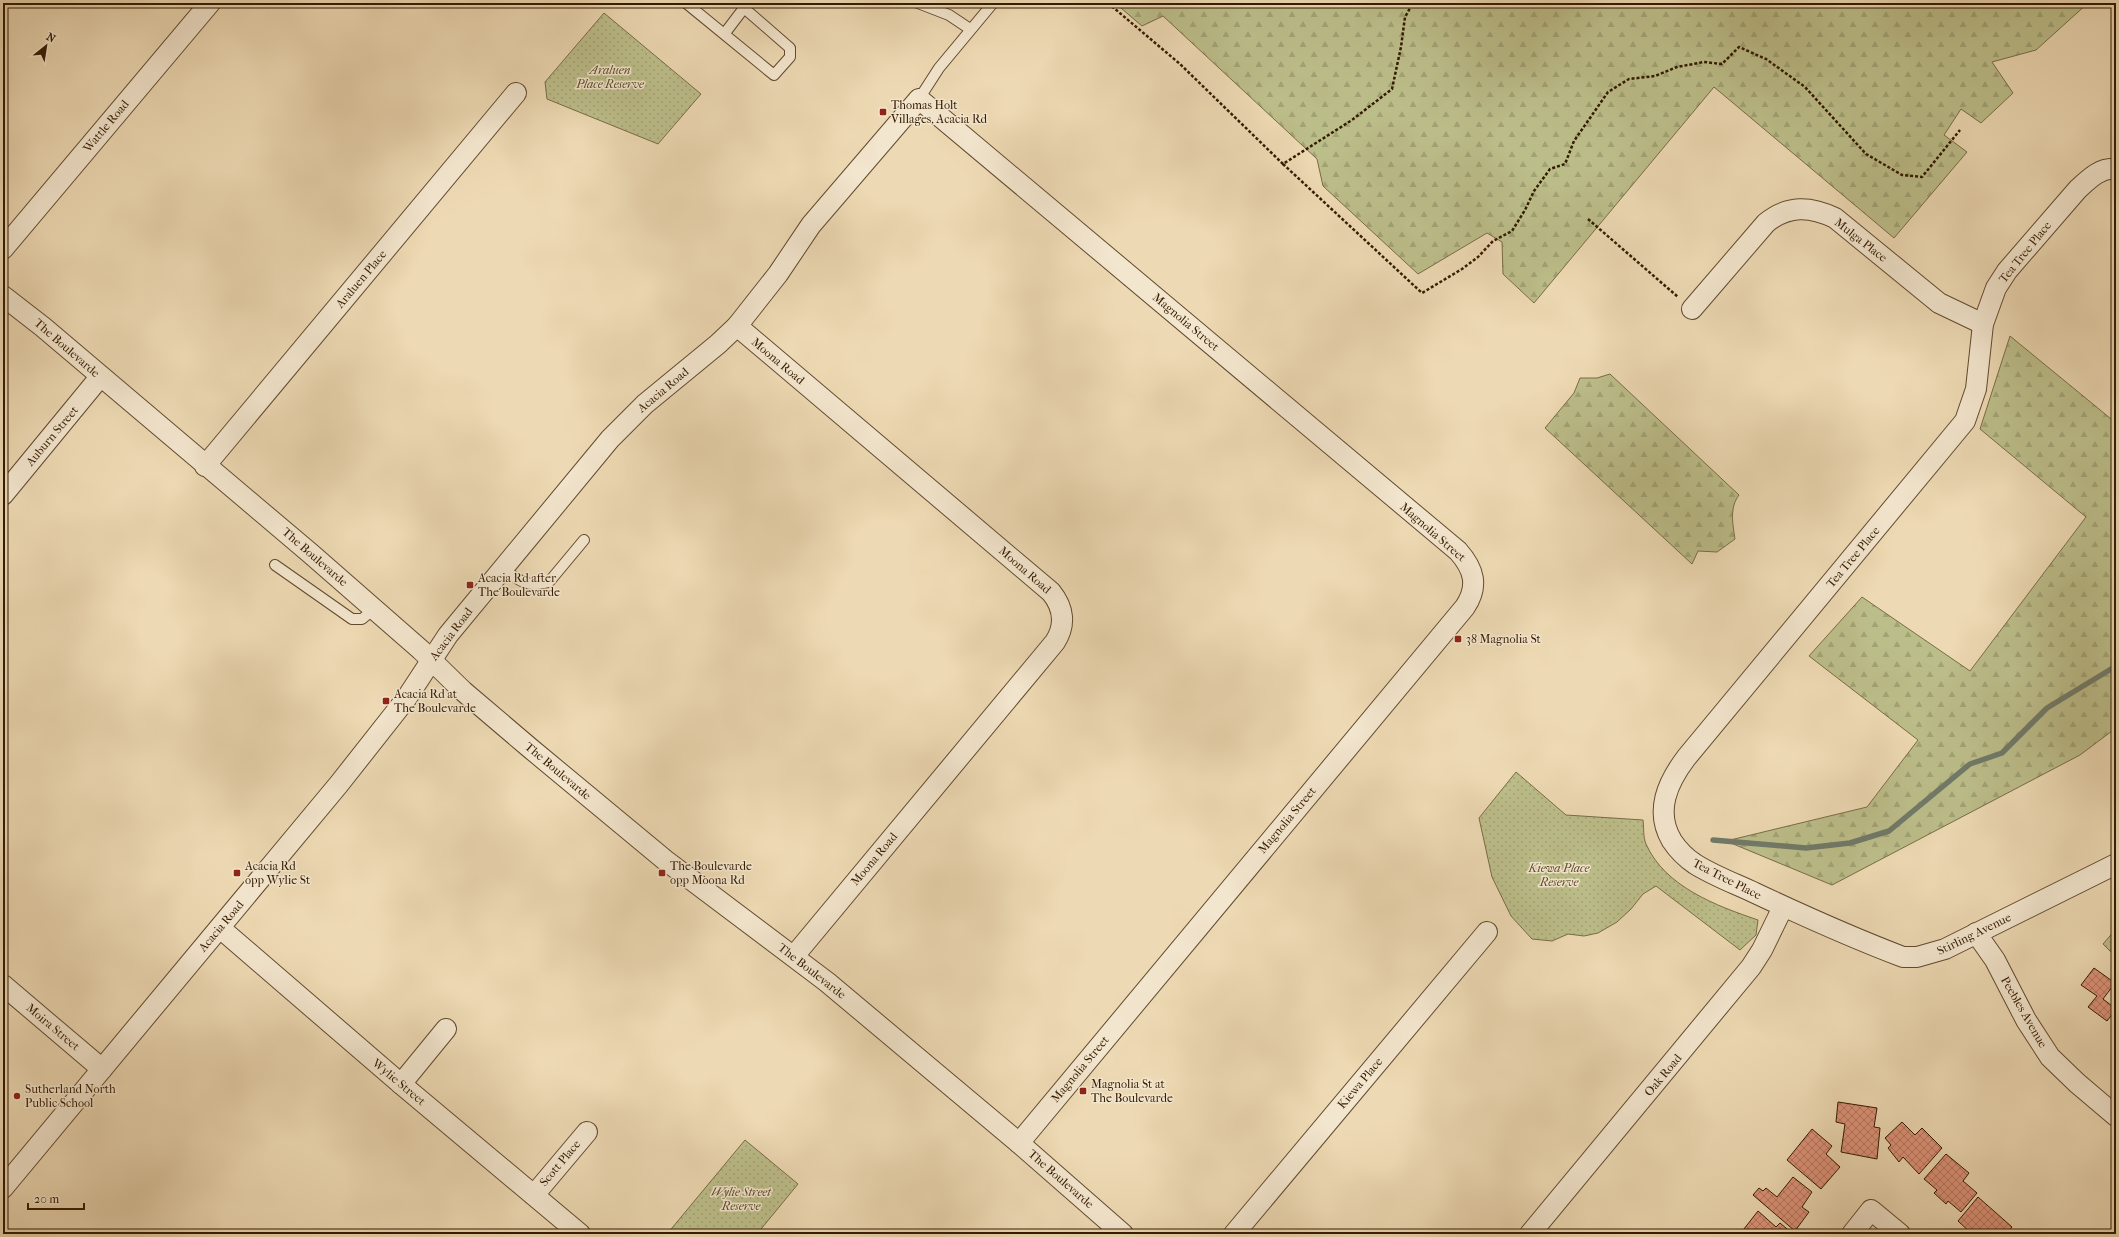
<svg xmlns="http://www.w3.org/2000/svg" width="2119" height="1237" font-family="'IM FELL French Canon',serif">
  <defs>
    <pattern id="forest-firs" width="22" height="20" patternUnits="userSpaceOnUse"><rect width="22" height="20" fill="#bcbe8a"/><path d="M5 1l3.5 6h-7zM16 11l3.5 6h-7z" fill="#a2a375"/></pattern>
    <pattern id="park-dots" width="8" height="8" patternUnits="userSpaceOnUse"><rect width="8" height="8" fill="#bcbe8a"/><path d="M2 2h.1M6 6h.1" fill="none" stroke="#a2a375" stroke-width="1.8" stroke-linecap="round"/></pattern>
    <pattern id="building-cross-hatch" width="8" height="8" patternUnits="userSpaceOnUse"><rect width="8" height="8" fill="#dd9379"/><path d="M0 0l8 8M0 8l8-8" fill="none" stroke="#b47761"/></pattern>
  </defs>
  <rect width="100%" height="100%" fill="#edd9b3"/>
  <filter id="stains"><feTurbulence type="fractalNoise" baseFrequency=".005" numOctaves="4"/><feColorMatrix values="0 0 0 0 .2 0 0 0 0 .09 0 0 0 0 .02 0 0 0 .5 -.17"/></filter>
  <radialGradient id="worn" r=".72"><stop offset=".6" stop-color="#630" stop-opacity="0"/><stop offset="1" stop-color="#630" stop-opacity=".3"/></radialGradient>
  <g fill="url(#forest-firs)" stroke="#786c46">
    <polygon points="1115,3 2088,3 2036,50 1992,62 2013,93 1981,123 1961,109 1944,135 1967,152 1894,238 1714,87 1534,303 1503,274 1502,242 1487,233 1418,274 1323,186 1317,159 1163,16 1142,26"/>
    <polygon points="2010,336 2116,423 2116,728 2080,755 1832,885 1726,841 1867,807 1918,740 1809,656 1862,597 1970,671 2086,517 1980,429"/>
    <path d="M 1610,374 L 1739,495 C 1729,508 1733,525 1735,539 L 1717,552 L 1698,551 L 1692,564 L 1545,428 L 1574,393 L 1580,378 L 1597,378 Z"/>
  </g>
  <g fill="url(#park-dots)" stroke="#786c46">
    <polygon points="604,13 701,94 658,144 547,99 545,82"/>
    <path d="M 1516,772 L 1566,815 L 1643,820 C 1644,828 1643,837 1646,844 C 1665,887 1717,906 1758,920 L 1756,935 L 1740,950 L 1656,886 L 1643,894 L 1631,909 L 1617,922 L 1598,933 L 1584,936 L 1568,934 L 1552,941 L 1532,939 L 1511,916 L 1492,877 L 1479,818 Z"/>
    <polygon points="2116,929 2116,957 2103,944"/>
    <polygon points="745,1140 798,1184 757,1234 667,1234"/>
  </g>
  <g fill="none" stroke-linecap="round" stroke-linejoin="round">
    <polyline stroke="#707a69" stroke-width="5.5" points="1713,840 1806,848 1850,843 1889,831 1970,764 2002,753 2047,708 2116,666"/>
  </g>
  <g fill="url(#building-cross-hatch)" stroke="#331a01">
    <polygon points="2094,968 2115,983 2103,999 2116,1009 2107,1021 2088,1007 2097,996 2081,985"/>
    <polygon points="1838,1102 1877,1108 1874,1127 1880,1128 1877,1159 1841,1152 1845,1124 1836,1122"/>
    <polygon points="1902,1122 1915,1135 1922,1128 1942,1148 1919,1174 1903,1157 1899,1162 1888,1148 1891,1145 1885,1138"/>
    <polygon points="1812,1129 1832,1146 1826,1154 1840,1167 1821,1189 1787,1160"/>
    <polygon points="1946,1154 1969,1173 1963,1181 1977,1193 1961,1212 1948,1201 1946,1204 1934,1193 1937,1190 1924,1179"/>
    <polygon points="1793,1177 1812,1192 1802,1207 1809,1212 1795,1231 1753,1195 1759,1188 1763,1191 1766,1188 1777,1197"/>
    <polygon points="1978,1197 2012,1227 2006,1234 1972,1234 1958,1221"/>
    <polygon points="1758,1211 1776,1227 1780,1223 1793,1234 1740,1234"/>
  </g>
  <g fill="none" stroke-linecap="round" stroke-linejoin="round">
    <defs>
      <g id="lane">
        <polyline points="686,3 774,75 790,57 790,48 744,8 748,3"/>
        <polyline points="918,3 949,15 970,29"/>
        <polyline points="725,33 744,8"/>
        <polyline points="919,99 939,68 993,3"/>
        <polyline points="275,565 352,619 362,619 374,609"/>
        <path d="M 503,569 C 520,581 527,588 549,582 L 584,540"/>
      </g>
      <g id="street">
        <path d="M 2116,169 C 2100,167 2088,180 2078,189 L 2007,271 L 1996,288 L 1983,324 L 1976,389 L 1965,421 L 1686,758 C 1668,782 1654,811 1672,841 C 1678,850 1686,858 1695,864 C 1714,876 1736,884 1755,893 C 1804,916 1853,938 1903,957 L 1917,957 L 1945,949 L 2116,864"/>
        <polyline points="3,249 210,3"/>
        <polyline points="3,296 43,327 310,553 421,650 463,691 530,748 665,860 827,982 1019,1143 1123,1234"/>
        <path d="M 1692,309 L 1766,223 C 1788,205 1810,206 1835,218 L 1939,303 L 1983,324"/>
        <path d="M 737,326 L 1051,592 C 1064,608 1066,625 1055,642 L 794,956"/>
        <polyline points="205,466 516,93"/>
        <polyline points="3,495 100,377"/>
        <polyline points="220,928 401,1084 580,1234"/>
        <polyline points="1976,933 1995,960 2026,1020 2050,1057 2077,1083 2116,1116"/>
        <polyline points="3,985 102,1069"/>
        <polyline points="401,1084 446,1029"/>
        <path d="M 3,1188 L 339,784 L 406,699 L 448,635 L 610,439 L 645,404 L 718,344 L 737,326 L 778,274 L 811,225 L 919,99 L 1458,551 C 1474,569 1479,586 1465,607 L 1019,1143"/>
        <polyline points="534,1195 587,1132"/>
        <polyline points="1234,1234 1487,932"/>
        <polyline points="1530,1234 1751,967 1762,950 1783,907"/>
        <polyline points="1852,1234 1871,1210 1900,1234"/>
      </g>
    </defs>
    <use href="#lane" stroke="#624a2e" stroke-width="12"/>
    <use href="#street" stroke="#624a2e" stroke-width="22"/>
    <g stroke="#331a01" stroke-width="2.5" stroke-dasharray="3 2" stroke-linecap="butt">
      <polyline points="1108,3 1180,64 1283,164 1352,120 1392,89 1401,47 1405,17 1413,3"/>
      <polyline points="1283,164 1422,293 1462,269 1478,257 1493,241 1512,231 1525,210 1534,191 1550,169 1565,164 1574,141 1608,92 1629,79 1655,76 1677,67 1704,62 1722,64 1739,47 1766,59 1805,87 1866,154 1902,175 1922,177 1960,130"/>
      <polyline points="1588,219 1678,297"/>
    </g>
    <use href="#lane" stroke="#f3e6ce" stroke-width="10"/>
    <use href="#street" stroke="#f3e6ce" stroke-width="20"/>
  </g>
  <g fill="#8f2418" stroke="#f3e6ce" stroke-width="1.5">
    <rect x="879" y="108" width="8" height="8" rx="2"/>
    <rect x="466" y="581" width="8" height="8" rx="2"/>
    <rect x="1454" y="635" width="8" height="8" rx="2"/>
    <rect x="382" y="697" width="8" height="8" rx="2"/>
    <rect x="233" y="869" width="8" height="8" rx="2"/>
    <rect x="658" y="869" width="8" height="8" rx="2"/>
    <rect x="1079" y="1087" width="8" height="8" rx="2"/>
    <circle cx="17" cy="1096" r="4"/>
  </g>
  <g text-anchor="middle" stroke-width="3" stroke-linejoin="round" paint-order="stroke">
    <g font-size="12" font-style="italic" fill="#5c4b2a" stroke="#f3e6ce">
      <text x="610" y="74">Araluen<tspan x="610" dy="14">Place Reserve</tspan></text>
      <text x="1559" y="872">Kiewa Place<tspan x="1559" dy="14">Reserve</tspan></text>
      <text x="741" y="1196">Wylie Street<tspan x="741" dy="14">Reserve</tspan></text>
    </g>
    <g font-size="12" fill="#331a01" stroke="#f3e6ce" text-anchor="start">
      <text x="891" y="109">Thomas Holt<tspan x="891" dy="14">Villages, Acacia Rd</tspan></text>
      <text x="478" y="582">Acacia Rd after<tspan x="478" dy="14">The Boulevarde</tspan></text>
      <text x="1466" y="643">38 Magnolia St</text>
      <text x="394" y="698">Acacia Rd at<tspan x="394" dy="14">The Boulevarde</tspan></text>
      <text x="245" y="870">Acacia Rd<tspan x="245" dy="14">opp Wylie St</tspan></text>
      <text x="670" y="870">The Boulevarde<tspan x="670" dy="14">opp Moona Rd</tspan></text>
      <text x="1091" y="1088">Magnolia St at<tspan x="1091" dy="14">The Boulevarde</tspan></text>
      <text x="25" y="1093">Sutherland North<tspan x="25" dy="14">Public School</tspan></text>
    </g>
    <g font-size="12" fill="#331a01" stroke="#f3e6ce">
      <text transform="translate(106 126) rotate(-50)" y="4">Wattle Road</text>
      <text transform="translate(1861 240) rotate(38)" y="4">Mulga Place</text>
      <text transform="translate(2025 252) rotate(-51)" y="4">Tea Tree Place</text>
      <text transform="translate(361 279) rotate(-50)" y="4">Araluen Place</text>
      <text transform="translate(1186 322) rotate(40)" y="4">Magnolia Street</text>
      <text transform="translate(67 348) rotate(41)" y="4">The Boulevarde</text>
      <text transform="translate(778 361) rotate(40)" y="4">Moona Road</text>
      <text transform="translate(663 390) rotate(-40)" y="4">Acacia Road</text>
      <text transform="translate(52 436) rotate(-50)" y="4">Auburn Street</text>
      <text transform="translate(1433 532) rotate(41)" y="4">Magnolia Street</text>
      <text transform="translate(315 557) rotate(41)" y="4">The Boulevarde</text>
      <text transform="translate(1853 557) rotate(-50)" y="4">Tea Tree Place</text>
      <text transform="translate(1025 570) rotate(41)" y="4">Moona Road</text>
      <text transform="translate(451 634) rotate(-53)" y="4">Acacia Road</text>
      <text transform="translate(558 771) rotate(40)" y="4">The Boulevarde</text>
      <text transform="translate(1287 820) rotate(-50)" y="4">Magnolia Street</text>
      <text transform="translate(874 859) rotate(-50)" y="4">Moona Road</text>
      <text transform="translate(1727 879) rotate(27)" y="4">Tea Tree Place</text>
      <text transform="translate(221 926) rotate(-50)" y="4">Acacia Road</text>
      <text transform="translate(1974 934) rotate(-26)" y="4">Stirling Avenue</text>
      <text transform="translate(812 971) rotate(38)" y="4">The Boulevarde</text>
      <text transform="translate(2024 1012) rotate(60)" y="4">Peebles Avenue</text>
      <text transform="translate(53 1027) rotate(40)" y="4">Moira Street</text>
      <text transform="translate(1080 1069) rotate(-50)" y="4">Magnolia Street</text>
      <text transform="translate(1663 1075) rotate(-50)" y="4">Oak Road</text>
      <text transform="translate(399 1082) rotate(40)" y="4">Wylie Street</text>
      <text transform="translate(1360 1083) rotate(-50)" y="4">Kiewa Place</text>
      <text transform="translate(560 1163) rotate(-50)" y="4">Scott Place</text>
      <text transform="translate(1061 1179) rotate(41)" y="4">The Boulevarde</text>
    </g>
  </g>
  <rect width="2119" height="1237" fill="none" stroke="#edd9b3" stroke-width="16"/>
  <rect x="4" y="4" width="2111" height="1229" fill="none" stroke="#331a01" stroke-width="2"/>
  <rect x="8" y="8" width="2103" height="1221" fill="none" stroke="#331a01"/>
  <g transform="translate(46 46) rotate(30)" stroke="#f3e6ce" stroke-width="3" paint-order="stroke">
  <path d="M0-3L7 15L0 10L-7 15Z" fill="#331a01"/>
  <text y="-6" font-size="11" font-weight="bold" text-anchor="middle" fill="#331a01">N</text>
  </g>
  <path d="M28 1203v6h56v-6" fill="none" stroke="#331a01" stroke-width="2"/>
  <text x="34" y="1203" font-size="12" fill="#331a01" stroke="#f3e6ce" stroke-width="3" paint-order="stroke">20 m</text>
  <rect width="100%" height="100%" filter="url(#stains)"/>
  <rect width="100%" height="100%" fill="url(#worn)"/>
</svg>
